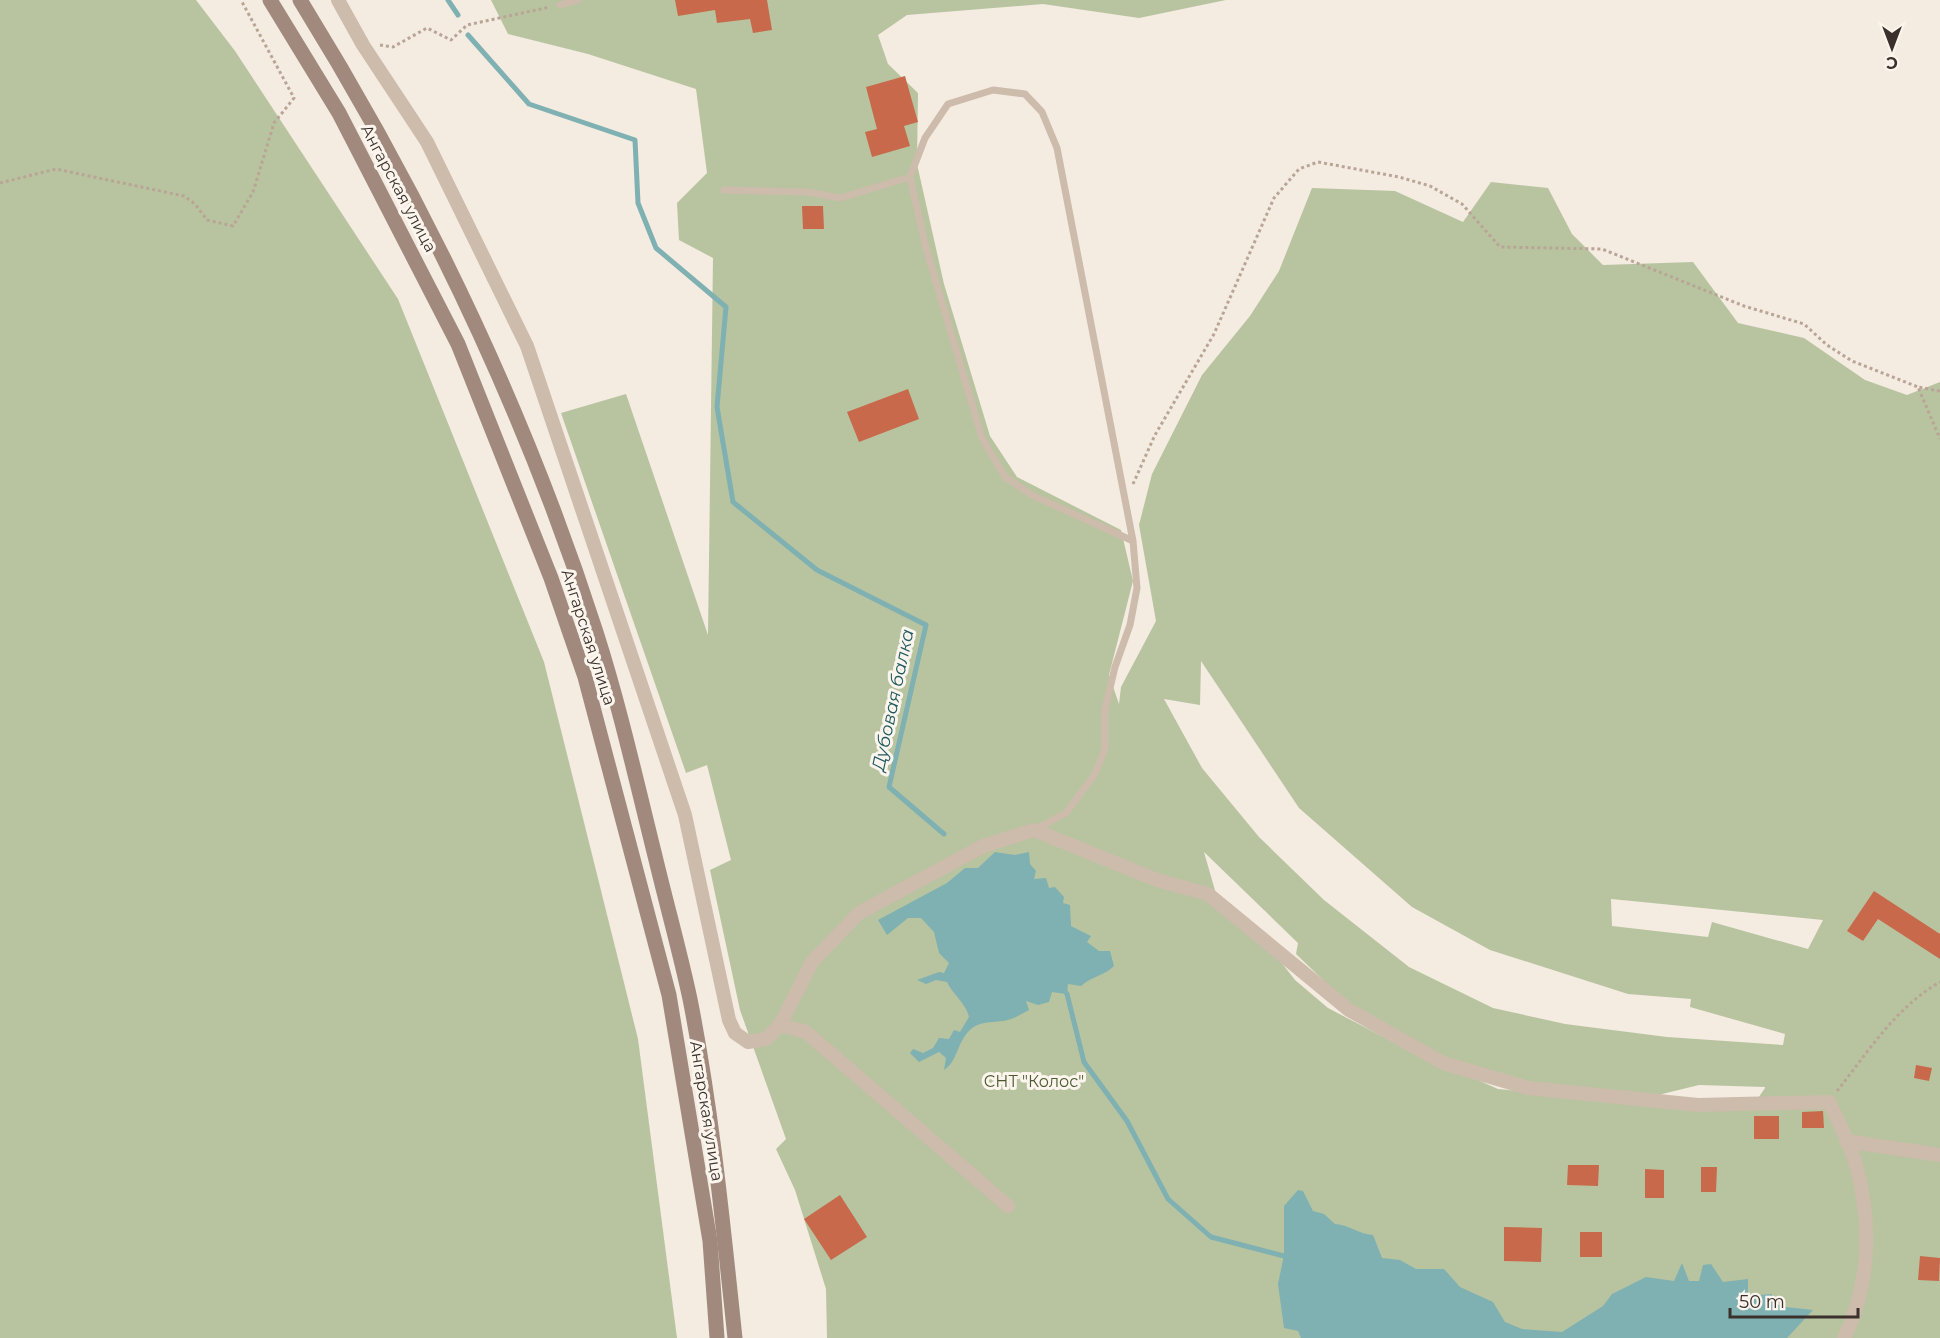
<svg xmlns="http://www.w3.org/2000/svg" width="1940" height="1338" font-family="Montserrat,sans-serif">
  <rect width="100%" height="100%" fill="#f4ebe1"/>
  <g fill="#b8c4a0" fill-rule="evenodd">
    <polygon points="0,0 196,0 235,51 398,299 544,662 638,1039 677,1338 0,1338"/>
    <path d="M 491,0 L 1226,0 L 1139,18 L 1043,4 L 907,15 L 878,35 L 888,64 L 918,93 L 917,164 L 944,284 L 990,436 L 1017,477 L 1121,530 L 1133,581 L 1109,675 L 1119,704 L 1121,687 L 1156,621 L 1139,525 L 1152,474 L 1202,375 L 1250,316 L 1279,271 L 1312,188 L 1395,191 L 1463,222 L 1491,182 L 1548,188 L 1572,234 L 1603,265 L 1693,262 L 1738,323 L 1804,338 L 1865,380 L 1907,395 L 1940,382 L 1940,1338 L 827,1338 L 826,1289 L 795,1190 L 776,1149 L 786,1139 L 740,1010 L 710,870 L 731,860 L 707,765 L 686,773 L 561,413 L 626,394 L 708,635 L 713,258 L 679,240 L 677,203 L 707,173 L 696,89 L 588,54 L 508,34 ZM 1201,661 L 1299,808 L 1412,907 L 1490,950 L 1628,994 L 1691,999 L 1690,1007 L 1785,1034 L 1783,1045 L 1667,1037 L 1565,1024 L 1493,1008 L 1409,967 L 1324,900 L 1259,837 L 1202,768 L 1164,699 L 1200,705 ZM 1204,852 L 1298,943 L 1296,954 L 1348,1004 L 1444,1057 L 1535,1083 L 1537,1093 L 1498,1089 L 1397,1044 L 1328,1008 L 1295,980 L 1266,943 L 1220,908 ZM 1611,899 L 1632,901 L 1823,920 L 1808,949 L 1712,922 L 1708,937 L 1612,926 ZM 1699,1085 L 1765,1087 L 1765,1088 L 1750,1110 L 1654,1096 Z"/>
  </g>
  <g fill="#7fb0b2">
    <path d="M 995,852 L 1015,855 L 1029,852 L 1030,864 L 1036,871 L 1034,879 L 1046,878 L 1049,888 L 1055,887 L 1064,897 L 1063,903 L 1070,905 L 1071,926 L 1091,936 L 1087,942 L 1099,951 L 1110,951 L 1114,966 C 1104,976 1092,976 1081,986 L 1068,984 L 1067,994 L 1052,992 L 1049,1002 L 1038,1005 L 1026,1001 L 1029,1010 C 1023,1013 1017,1017 1011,1019 C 997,1024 982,1019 970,1030 C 957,1042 958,1061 944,1070 L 946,1058 L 939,1052 L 919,1062 L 910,1053 L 913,1049 L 923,1053 L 933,1048 L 939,1038 L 949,1039 L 954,1030 L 960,1032 L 969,1017 C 966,1003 953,995 947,982 L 936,980 L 926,984 L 917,980 L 939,972 L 944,973 L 949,963 L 939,953 L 934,932 L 921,918 L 908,918 L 887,935 L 878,920 L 947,883 L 965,868 L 978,868 Z"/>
    <path d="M 1298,1190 L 1303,1191 L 1313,1211 L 1324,1214 L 1335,1224 C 1350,1225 1358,1234 1373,1235 L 1382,1258 L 1400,1260 L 1416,1269 L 1444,1269 L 1460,1287 L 1493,1302 L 1505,1322 L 1522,1329 L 1562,1332 L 1603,1306 L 1612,1294 L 1646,1277 L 1674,1281 L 1682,1263 L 1689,1281 L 1699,1281 L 1703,1265 L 1711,1264 L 1723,1282 L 1748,1279 L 1748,1296 L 1772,1294 L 1772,1302 L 1786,1307 L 1813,1310 L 1787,1338 L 1301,1338 L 1298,1331 L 1284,1328 L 1278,1284 L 1284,1255 L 1284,1206 Z"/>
  </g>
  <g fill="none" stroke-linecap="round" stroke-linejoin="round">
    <g stroke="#7fb0b2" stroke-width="5">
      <polyline points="448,0 458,15"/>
      <polyline points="468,35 529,104 635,140 638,203 656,248 726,307 717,407 733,502 817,570 926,625 889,787 944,834"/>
      <polyline points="1063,989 1067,994 1084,1062 1127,1121 1168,1199 1211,1237 1288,1257"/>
    </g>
  </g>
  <g fill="#c8694b">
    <polygon points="675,0 767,0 772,30 753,33 750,19 717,23 715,10 678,16"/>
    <polygon points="905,76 918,122 904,126 910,146 872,157 865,132 877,129 866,87"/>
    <polygon points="802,206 823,206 824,229 803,229"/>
    <polygon points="908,389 919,419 859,442 847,412"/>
    <polygon points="1874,891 1940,934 1940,959 1878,919 1863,941 1847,931"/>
    <polygon points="1916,1065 1932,1068 1929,1081 1914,1078"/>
    <polygon points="1823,1111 1824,1128 1802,1128 1802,1112"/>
    <rect x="1754" y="1116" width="25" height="23"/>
    <polygon points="1568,1165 1599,1165 1598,1186 1567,1185"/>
    <polygon points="1701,1167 1717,1167 1716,1192 1701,1192"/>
    <polygon points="1645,1169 1664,1170 1664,1198 1645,1198"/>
    <polygon points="840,1195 867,1237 831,1260 804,1219"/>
    <polygon points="1504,1227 1542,1228 1541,1262 1504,1261"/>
    <rect x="1580" y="1232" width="22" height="25"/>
    <polygon points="1920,1256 1940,1258 1939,1281 1918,1280"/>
  </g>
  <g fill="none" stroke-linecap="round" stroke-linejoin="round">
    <g stroke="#b9a596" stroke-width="3" stroke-dasharray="3 3" stroke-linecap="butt">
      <polyline points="380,45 393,47 427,28 451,40 467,25 550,7"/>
      <polyline points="0,183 56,169 184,196 195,204 207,220 233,226 253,192 274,123 294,98 241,0"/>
      <polyline points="1940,391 1918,387 1940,439"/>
      <polyline points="1133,484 1155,435 1214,334 1274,198 1299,169 1318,162 1399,177 1430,186 1462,204 1500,247 1602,249 1744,306 1804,324 1827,345 1852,361 1918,387"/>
      <path d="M 1837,1091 C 1868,1052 1896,1007 1940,982"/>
    </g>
    <g stroke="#cdbbac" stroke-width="7">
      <polyline points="560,5 578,0"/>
      <polyline points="724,190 808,192 840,198 910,177"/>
      <polyline points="1034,830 1066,813 1095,774 1105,748 1105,709 1115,667 1130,625 1137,588 1133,541 1057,148 1042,112 1025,94 993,90 948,104 925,138 910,177 926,248 982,438 1005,477 1032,495 1133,541"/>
    </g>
    <g stroke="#cdbbac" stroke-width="14">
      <path d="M 338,0 L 363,45 L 427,142 L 527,346 L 685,815 L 729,1020 L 735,1033 L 748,1042 L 766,1039 L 780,1025 L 812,962 L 859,913 L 983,846 L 1034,830 L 1157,880 L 1208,894 L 1349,1010 L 1443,1063 L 1528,1088 L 1698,1105 L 1829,1102 C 1838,1121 1849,1141 1855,1162 C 1872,1220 1871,1283 1844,1338"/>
      <polyline points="780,1025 806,1032 1008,1206"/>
      <polyline points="1846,1141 1940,1155"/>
    </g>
    <g stroke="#a18a7d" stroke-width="15">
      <polyline points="270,0 339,113 458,344 551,578 585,677 669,995 710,1241 717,1338"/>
      <path d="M 300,0 C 422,197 525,411 596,632 C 620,707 637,784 656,860 C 667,906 680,952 690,999 C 712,1110 723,1225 735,1338"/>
    </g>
  </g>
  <g text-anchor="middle" stroke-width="6" stroke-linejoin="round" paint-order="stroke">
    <g font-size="16" fill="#3b302b" stroke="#fbf5ee">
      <text transform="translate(399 188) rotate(62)" y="6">Ангарская улица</text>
      <text transform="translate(589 637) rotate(72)" y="6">Ангарская улица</text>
      <text transform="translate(707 1111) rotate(81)" y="6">Ангарская улица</text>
    </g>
    <g font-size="16" fill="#4a5a2e" stroke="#fbf5ee">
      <text x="1034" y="1087">СНТ "Колос"</text>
    </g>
    <g font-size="18" font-style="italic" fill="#1f5a5e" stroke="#fbf5ee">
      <text transform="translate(893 700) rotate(-78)" y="6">Дубовая балка</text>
    </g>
  </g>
  <g transform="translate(1892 48) rotate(180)" stroke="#fbf5ee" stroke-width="4.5" paint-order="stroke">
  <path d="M0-4.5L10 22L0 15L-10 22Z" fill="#3b302b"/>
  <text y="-9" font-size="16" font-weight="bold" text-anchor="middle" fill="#3b302b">С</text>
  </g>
  <path d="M1730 1308v9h128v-9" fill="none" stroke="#3b302b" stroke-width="3"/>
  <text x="1739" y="1308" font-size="18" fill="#3b302b" stroke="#fbf5ee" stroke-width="4.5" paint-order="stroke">50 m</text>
</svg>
